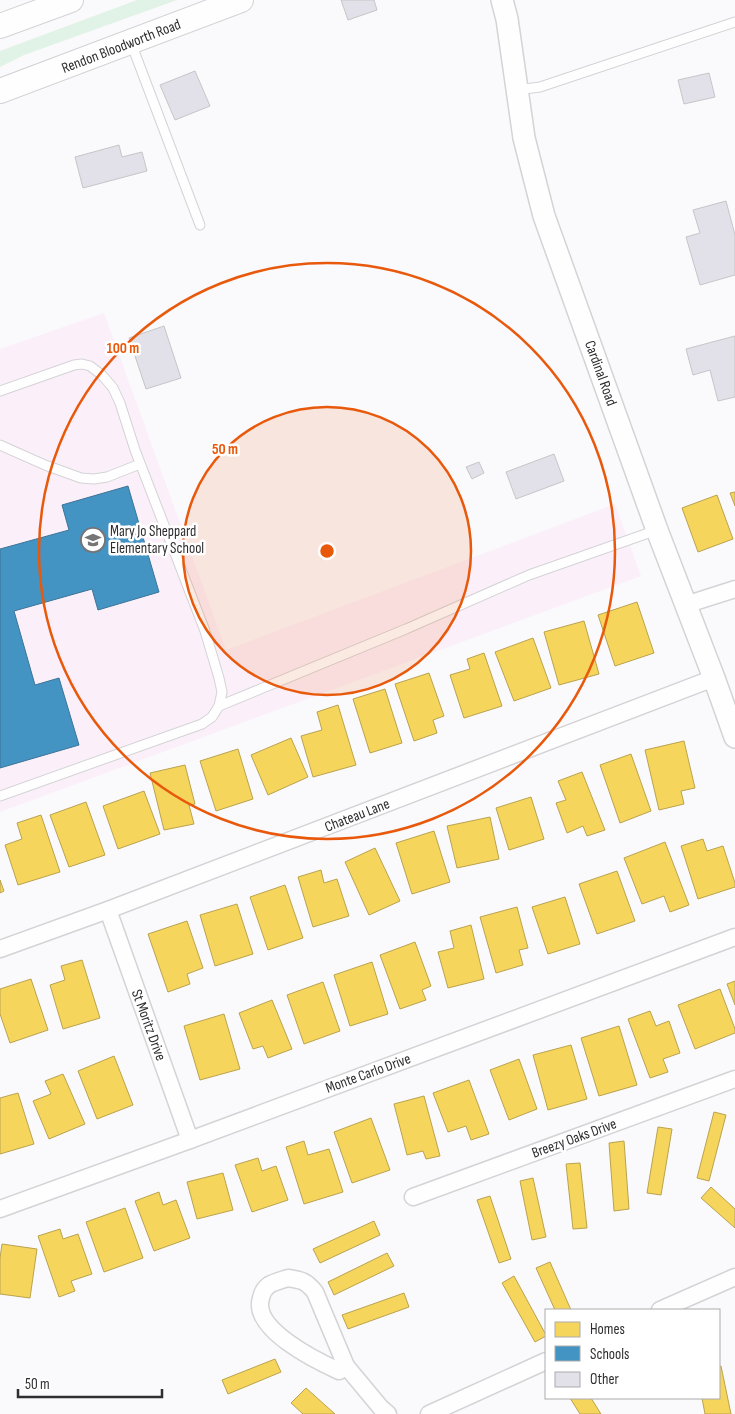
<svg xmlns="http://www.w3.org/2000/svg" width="735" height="1414" font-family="'Sofia Sans Condensed',sans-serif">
  <rect width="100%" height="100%" fill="#faf9fc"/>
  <polygon fill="#fbf0fa" points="104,313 226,650 615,504 641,576 0,812 0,349"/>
  <polygon fill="#e1f2e7" points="137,0 177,0 24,55 0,67 0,51"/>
  <g fill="#f6d55c" stroke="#baa34e">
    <polygon points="735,492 735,506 730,493"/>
    <polygon points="717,495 733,539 698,552 682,508"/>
    <polygon points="637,602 654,653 615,666 598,615"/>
    <polygon points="584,621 599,674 559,685 544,632"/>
    <polygon points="533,638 551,688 514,701 495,652"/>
    <polygon points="484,653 502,706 464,718 450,675 470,669 467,659"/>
    <polygon points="429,673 444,716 433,720 437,733 414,741 395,684"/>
    <polygon points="385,689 402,743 370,753 353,699"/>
    <polygon points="338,705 356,765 313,777 301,736 322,730 317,712"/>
    <polygon points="291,738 308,777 268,795 251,755"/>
    <polygon points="684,741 695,788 681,791 684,804 659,810 645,750"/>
    <polygon points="238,749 253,799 216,811 200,761"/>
    <polygon points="631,754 651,811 620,823 600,765"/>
    <polygon points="185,765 195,804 189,805 194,824 164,830 150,773"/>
    <polygon points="582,772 605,830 587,836 583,826 567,833 556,803 566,800 558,781"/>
    <polygon points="144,791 160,834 118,849 103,806"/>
    <polygon points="531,797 544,839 509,850 496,808"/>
    <polygon points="86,802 105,855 69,867 50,815"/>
    <polygon points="41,815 60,872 18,885 5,845 22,839 17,823"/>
    <polygon points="490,817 499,859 457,868 447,826"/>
    <polygon points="434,831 450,882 412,894 396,843"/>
    <polygon points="703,839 707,851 723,846 735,883 735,887 698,899 681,846"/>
    <polygon points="665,842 689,905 670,912 664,896 642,904 624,858"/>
    <polygon points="375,848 400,901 369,915 345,862"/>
    <polygon points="321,870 324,883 337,879 349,916 313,927 298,877"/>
    <polygon points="617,871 635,921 597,934 579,884"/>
    <polygon points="0,880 4,891 0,893"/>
    <polygon points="285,885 303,938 268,950 250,897"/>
    <polygon points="565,897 580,944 548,954 532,907"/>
    <polygon points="237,904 253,954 215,966 200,915"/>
    <polygon points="517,907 528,948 519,950 523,965 496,973 480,917"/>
    <polygon points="187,921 203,968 187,974 190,984 168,992 148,934"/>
    <polygon points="471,925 484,979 448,988 438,952 454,948 450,931"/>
    <polygon points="415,942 431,986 422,990 426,1000 400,1009 380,955"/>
    <polygon points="82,960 100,1018 63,1029 50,985 65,980 61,966"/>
    <polygon points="372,962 388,1014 350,1026 334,975"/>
    <polygon points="31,979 48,1030 10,1043 0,1014 0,989"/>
    <polygon points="735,981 735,1005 727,984"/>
    <polygon points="323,982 340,1031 304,1044 287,995"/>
    <polygon points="720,989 735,1029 735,1033 695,1049 678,1005"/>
    <polygon points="272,1000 292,1049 268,1058 263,1046 253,1049 239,1013"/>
    <polygon points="650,1011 656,1026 669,1021 680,1053 663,1059 668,1072 650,1078 628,1019"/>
    <polygon points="224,1014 240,1069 200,1080 184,1026"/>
    <polygon points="619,1026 637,1085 599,1096 581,1038"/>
    <polygon points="571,1045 587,1099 548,1110 533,1055"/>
    <polygon points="114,1056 133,1105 97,1119 78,1071"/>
    <polygon points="519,1059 537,1109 509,1120 490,1070"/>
    <polygon points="63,1074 85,1124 49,1139 33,1101 51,1094 45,1081"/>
    <polygon points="469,1080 489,1134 471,1140 466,1126 448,1132 433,1093"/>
    <polygon points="18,1093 34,1144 0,1154 0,1098"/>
    <polygon points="424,1096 440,1156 426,1159 423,1151 407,1155 394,1104"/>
    <polygon points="714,1112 726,1115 709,1181 697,1178"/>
    <polygon points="371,1118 390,1170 352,1183 334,1132"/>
    <polygon points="658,1127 672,1129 661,1195 647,1193"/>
    <polygon points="304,1141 308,1155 329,1149 343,1192 304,1204 286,1147"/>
    <polygon points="624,1141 629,1209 614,1211 609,1143"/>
    <polygon points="258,1158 262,1171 276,1166 288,1200 252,1212 235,1165"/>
    <polygon points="580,1163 587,1228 573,1229 566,1164"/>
    <polygon points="223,1173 233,1210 197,1219 187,1182"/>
    <polygon points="533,1178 546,1237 532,1240 520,1181"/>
    <polygon points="711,1187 735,1209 735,1228 701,1198"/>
    <polygon points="159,1192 163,1205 176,1200 190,1238 154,1251 135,1201"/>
    <polygon points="490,1196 511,1259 499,1263 477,1200"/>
    <polygon points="125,1208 143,1258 104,1272 86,1222"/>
    <polygon points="374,1221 380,1235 320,1263 313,1249"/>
    <polygon points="60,1229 63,1239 78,1234 92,1274 71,1281 75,1291 59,1297 38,1236"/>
    <polygon points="2,1244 37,1249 30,1298 0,1294 0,1258"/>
    <polygon points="387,1253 394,1266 334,1295 328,1282"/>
    <polygon points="550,1262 571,1310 555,1310 536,1268"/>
    <polygon points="514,1276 546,1335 546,1336 535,1342 502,1283"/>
    <polygon points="404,1293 409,1307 348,1329 342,1315"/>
    <polygon points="275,1359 281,1372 228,1394 222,1380"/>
    <polygon points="721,1366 731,1414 705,1414 702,1398 719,1398 719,1367"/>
    <polygon points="306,1388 335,1414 303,1414 291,1403"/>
    <polygon points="570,1398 591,1398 601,1414 580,1414"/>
  </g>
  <polygon fill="#4393c3" stroke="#3d7497" points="128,486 159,592 98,610 92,589 14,611 35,685 59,678 79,745 0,768 0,549 69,530 62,505"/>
  <g fill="#e2e0e8" stroke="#c6c6c8">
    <polygon points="341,0 374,0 377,10 348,20"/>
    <polygon points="195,71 210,106 175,120 160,85"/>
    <polygon points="709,73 715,97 684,104 678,80"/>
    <polygon points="119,145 122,157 142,152 147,171 83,188 75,157"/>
    <polygon points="726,201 735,235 735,275 700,285 686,237 700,233 693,210"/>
    <polygon points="164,326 181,378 146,389 129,338"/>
    <polygon points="735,336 735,397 718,401 710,370 693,375 686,349"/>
    <polygon points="554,454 564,481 516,499 506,472"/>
    <polygon points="479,462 484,473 472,479 466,467"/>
  </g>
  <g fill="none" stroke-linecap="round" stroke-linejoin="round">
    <defs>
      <g id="service">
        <polyline points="131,43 200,225"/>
        <polyline points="517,90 540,87 735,22"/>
        <polyline points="0,391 74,365 82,364 90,366 102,375 113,388 120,403 135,450 205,631 219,678 222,692 219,706 212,717 202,724 0,796"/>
        <polyline points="0,445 45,465 81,478 94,479 107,477 140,464"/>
        <polyline points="219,706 406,629 529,575 657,530"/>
      </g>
      <g id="minor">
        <polyline points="685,605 735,589"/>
        <polyline points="108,910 190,1140"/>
        <polyline points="0,949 108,910 714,678"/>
        <polyline points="413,1197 735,1079"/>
        <polyline points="0,1209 190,1140 735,937"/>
        <path d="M 288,1278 C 302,1280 306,1281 315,1292 L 346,1366 L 339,1371 C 317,1361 251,1329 261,1298 C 262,1293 265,1288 269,1285 C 274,1282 282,1280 288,1278 Z"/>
        <polyline points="660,1310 735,1277"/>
        <polyline points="346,1366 381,1408 388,1414"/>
        <polyline points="429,1414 546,1361"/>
      </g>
      <polyline id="tertiary" points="502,0 507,19 524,138 544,216 657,530 714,678 735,737"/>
      <g id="secondary">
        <polyline points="0,26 71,0"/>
        <polyline points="0,91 241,0"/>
      </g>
    </defs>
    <use href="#service" stroke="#d4d3d5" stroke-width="11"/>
    <use href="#minor" stroke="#d4d3d5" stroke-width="19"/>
    <use href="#tertiary" stroke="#d4d3d5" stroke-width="24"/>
    <use href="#secondary" stroke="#d4d3d5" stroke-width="26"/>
    <use href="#service" stroke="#fefeff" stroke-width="9"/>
    <use href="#minor" stroke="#fefeff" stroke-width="16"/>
    <use href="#tertiary" stroke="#fefeff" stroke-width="21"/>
    <use href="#secondary" stroke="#fefeff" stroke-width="24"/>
  </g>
  <circle cx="327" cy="551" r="144" fill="#e8590c" fill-opacity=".12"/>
  <g fill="none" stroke="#e8590c" stroke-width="2.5">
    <circle cx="327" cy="551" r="144"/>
    <circle cx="327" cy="551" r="288"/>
  </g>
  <defs>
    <symbol id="school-ring" viewBox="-11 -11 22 22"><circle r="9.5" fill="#fff" stroke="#757477" stroke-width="1.5"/><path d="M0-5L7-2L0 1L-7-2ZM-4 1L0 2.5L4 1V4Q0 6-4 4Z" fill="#757477"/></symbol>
  </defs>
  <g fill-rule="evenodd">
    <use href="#school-ring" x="79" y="526" width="28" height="28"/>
  </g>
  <g text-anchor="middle" stroke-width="5" stroke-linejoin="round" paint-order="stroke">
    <g font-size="15" fill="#2e2d2f" stroke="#fff">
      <text transform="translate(121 46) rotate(-21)" y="5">Rendon Bloodworth Road</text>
      <text transform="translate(601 373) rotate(70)" y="5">Cardinal Road</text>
      <text transform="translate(357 815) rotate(-21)" y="5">Chateau Lane</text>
      <text transform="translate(149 1025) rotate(70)" y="5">St Moritz Drive</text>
      <text transform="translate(368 1073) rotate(-20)" y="5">Monte Carlo Drive</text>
      <text transform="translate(574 1138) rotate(-20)" y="5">Breezy Oaks Drive</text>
    </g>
    <g font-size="15" fill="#2e2d2f" stroke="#fff" text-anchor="start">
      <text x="110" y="536">Mary Jo Sheppard<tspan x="110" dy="17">Elementary School</tspan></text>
    </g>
  </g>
  <circle cx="327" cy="551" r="8" fill="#e8590c" stroke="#fff" stroke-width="2.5"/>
  <g font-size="15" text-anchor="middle" font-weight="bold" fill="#e8590c" stroke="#fff" stroke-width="5" stroke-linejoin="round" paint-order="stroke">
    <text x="123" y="353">100 m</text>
    <text x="225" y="454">50 m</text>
  </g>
  <rect x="545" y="1309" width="175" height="90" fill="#ffffff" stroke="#ababac"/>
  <rect x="555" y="1322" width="25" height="15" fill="#f6d55c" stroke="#ababac"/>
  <text x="590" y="1334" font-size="15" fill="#2e2d2f">Homes</text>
  <rect x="555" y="1346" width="25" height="15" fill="#4393c3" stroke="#ababac"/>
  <text x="590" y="1359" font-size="15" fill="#2e2d2f">Schools</text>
  <rect x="555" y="1372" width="25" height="15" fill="#e2e0e8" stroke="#ababac"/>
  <text x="590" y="1384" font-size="15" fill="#2e2d2f">Other</text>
  <path d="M18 1389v8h144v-8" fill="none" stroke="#2e2d2f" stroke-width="2.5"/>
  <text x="25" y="1389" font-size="15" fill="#2e2d2f" stroke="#ffffff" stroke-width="4" paint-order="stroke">50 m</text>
</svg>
